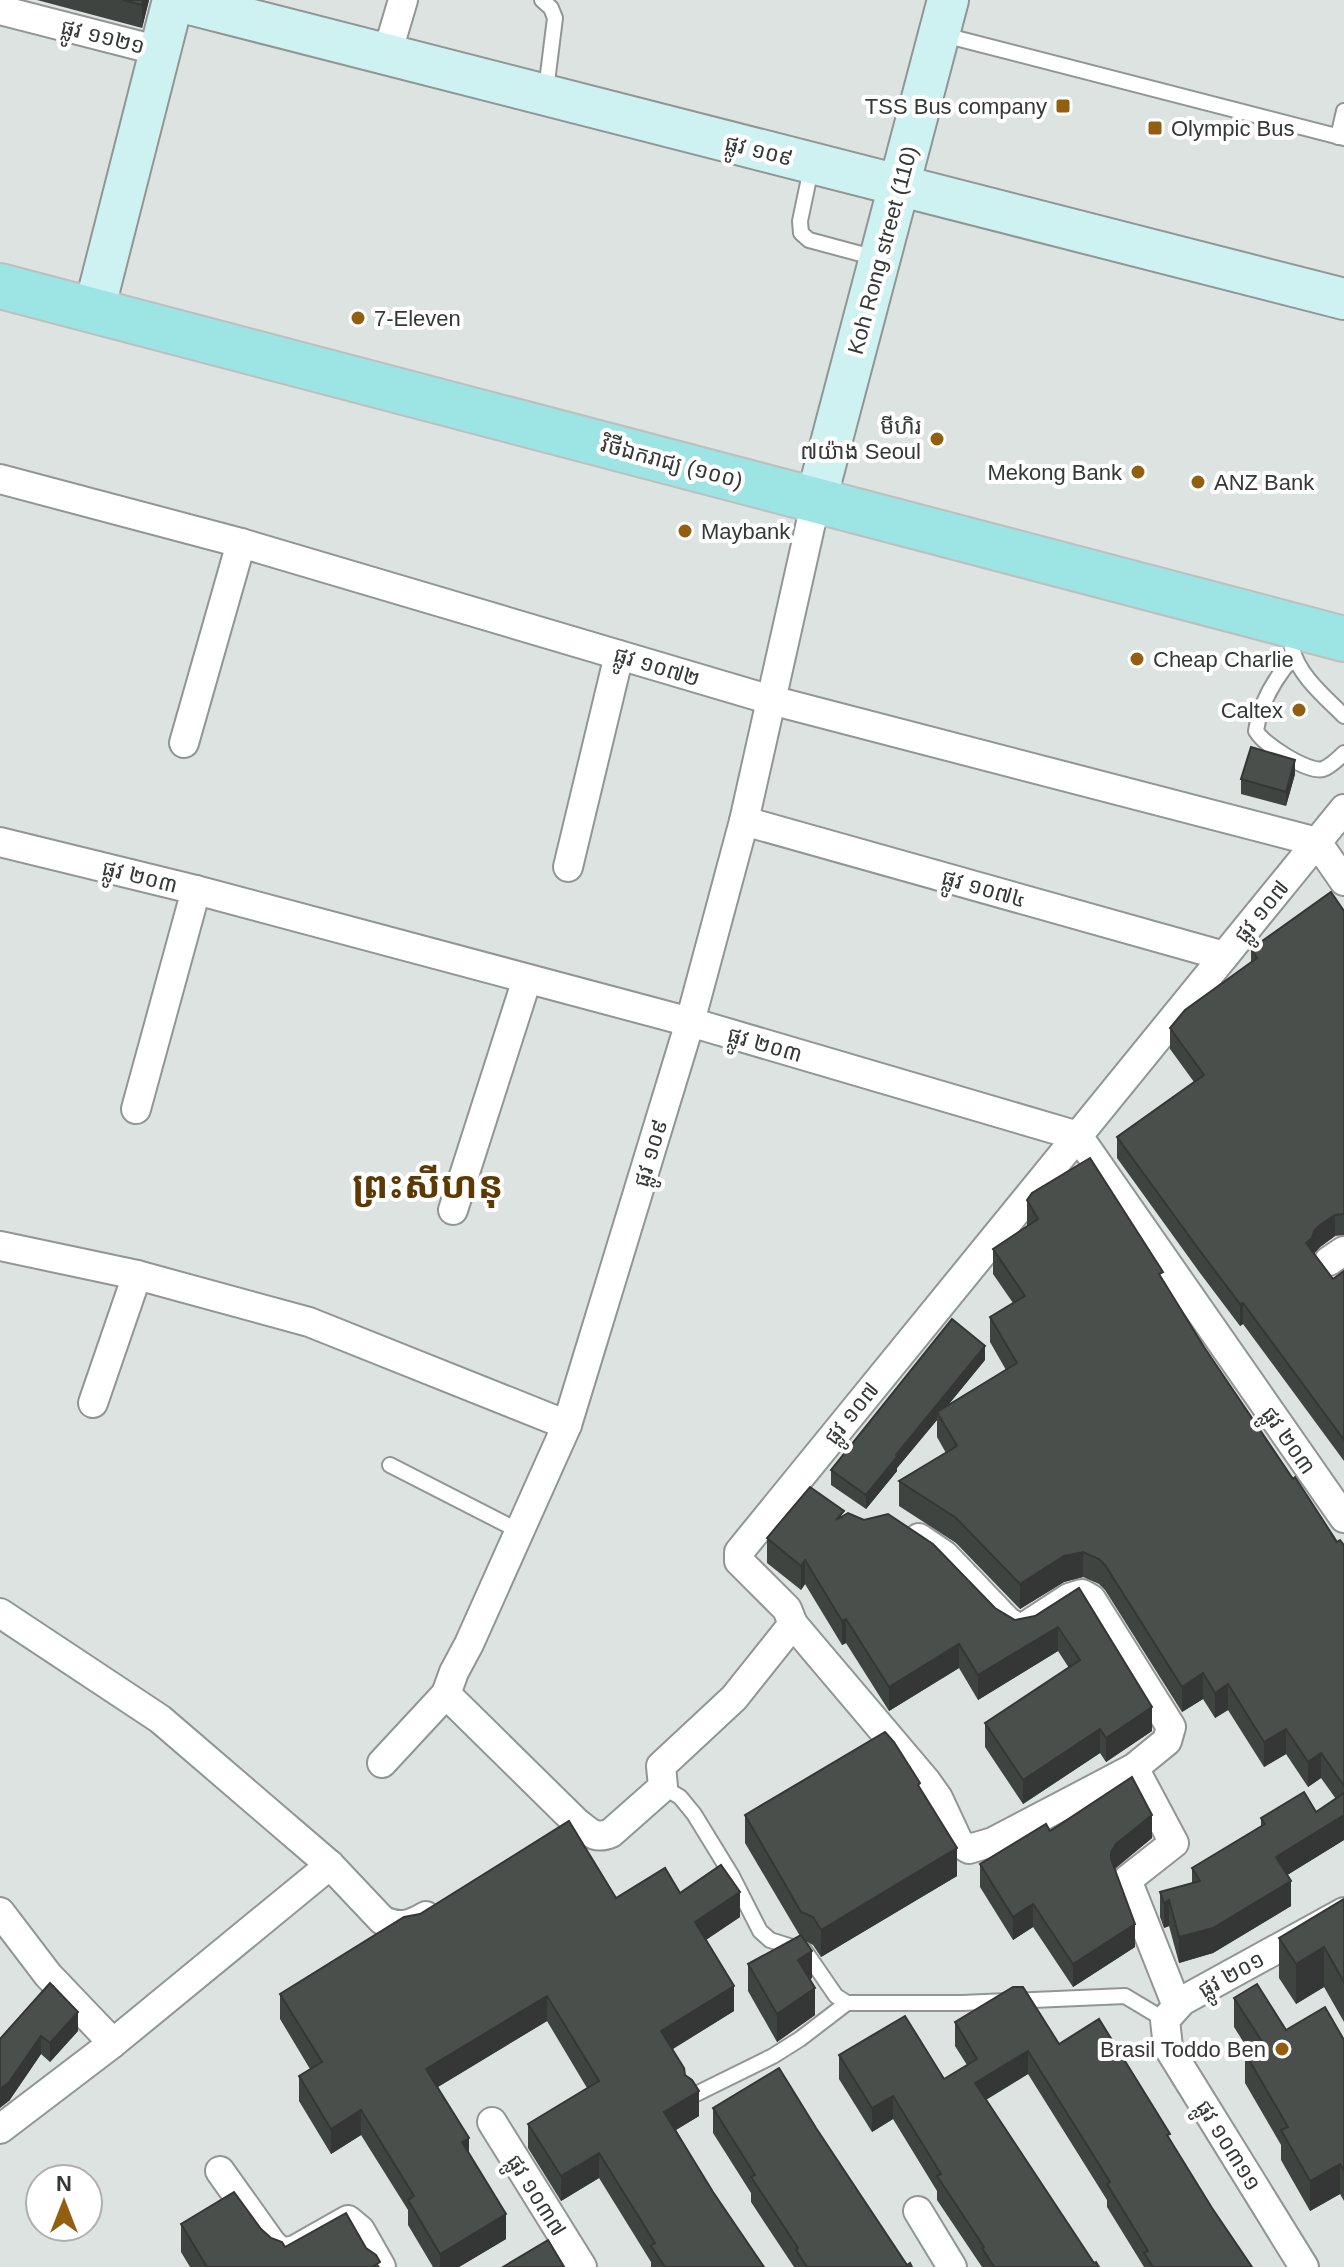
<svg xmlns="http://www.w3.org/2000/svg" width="1344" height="2267" font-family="Helvetica,'Noto Sans Khmer',sans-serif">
  <rect width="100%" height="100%" fill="#dde3e1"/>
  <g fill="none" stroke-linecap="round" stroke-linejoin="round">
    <defs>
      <g id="lane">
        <polyline points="542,0 551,8 555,18 546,90"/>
        <polyline points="940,34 1344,138"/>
        <polyline points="1338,137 1344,111"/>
        <polyline points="812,164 800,221 801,233 809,240 876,258"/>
        <path d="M 1292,648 C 1298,675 1325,697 1344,716"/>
        <path d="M 1294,656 C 1275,678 1260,702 1256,731 C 1263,744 1308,773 1323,769 C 1331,766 1338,759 1344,753"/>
        <polyline points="390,1465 519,1531"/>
        <polyline points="663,1787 680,1797 694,1814 732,1876 760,1931 770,1940 805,1951 836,1996 847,2003 962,2003 1125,1996 1165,2020"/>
        <polyline points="694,2095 773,2056 800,2039 847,2003"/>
      </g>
      <g id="street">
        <polyline points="0,10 160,51"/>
        <polyline points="387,54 403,0"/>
        <polyline points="0,479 241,543 771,700 1317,842 1344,881"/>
        <polyline points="184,743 241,543"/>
        <polyline points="744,821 1224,956"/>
        <polyline points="0,842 196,890 690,1022 1078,1136 1344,1518"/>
        <polyline points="568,867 619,655"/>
        <polyline points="136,1109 196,890"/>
        <polyline points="453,1210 527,979"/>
        <polyline points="0,1246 137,1275 309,1322 567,1425"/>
        <polyline points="1329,1261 1344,1251"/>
        <polyline points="93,1403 137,1275"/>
        <path d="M 0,1613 L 160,1719 L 330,1865 L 382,1920 C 399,1929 411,1925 426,1916"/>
        <polyline points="793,1624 926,1781 938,1798 959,1843 969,1849 993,1842 1134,1768 1167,1741 1171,1727 1091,1599 1082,1594 1069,1598 1026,1626 1018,1628 1007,1621 944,1555 919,1538"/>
        <path d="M 446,1694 L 576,1822 C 589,1832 595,1840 611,1833 L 663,1787 L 661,1766 L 734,1698 L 793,1624 L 787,1609 L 739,1561 L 739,1552 L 1344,809"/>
        <polyline points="382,1763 446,1694 454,1672 469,1644 567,1425 690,1022 744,821 816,500"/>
        <polyline points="1134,1768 1174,1843 1127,1880 1177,2006"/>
        <polyline points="0,1912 48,1975 113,2043"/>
        <polyline points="492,2122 582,2267"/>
        <polyline points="0,2129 113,2043 330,1865"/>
        <polyline points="220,2171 272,2244 282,2253 295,2250 348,2220 360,2230 381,2267"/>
        <polyline points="918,2211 952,2267"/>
        <polyline points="1304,2267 1168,2047 1165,2020 1182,2001 1344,1912"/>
      </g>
      <g id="secondary">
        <polyline points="174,0 1344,299"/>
        <polyline points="94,310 173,0"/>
        <polyline points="816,500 948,0"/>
      </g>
      <polyline id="primary" points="0,286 1344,639"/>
    </defs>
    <use href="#lane" stroke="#919695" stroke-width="18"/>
    <use href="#street" stroke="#919695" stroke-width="32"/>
    <use href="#secondary" stroke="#919695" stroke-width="44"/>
    <use href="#primary" stroke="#bebfbf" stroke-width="48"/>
    <use href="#lane" stroke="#fff" stroke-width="14"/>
    <use href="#street" stroke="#fff" stroke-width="28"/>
    <use href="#secondary" stroke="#cef2f2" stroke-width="40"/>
    <use href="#primary" stroke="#9de4e5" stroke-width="44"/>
  </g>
  <g fill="#404441">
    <polygon points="37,0 149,0 142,28"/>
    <polygon points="1295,774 1286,806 1241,794 1241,779"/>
    <polygon points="1344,911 1344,1235 1335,1236 1320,1247 1314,1254 1333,1279 1344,1271 1344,1461 1243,1324 1240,1326 1200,1273 1117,1158 1117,1137 1194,1082 1170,1049 1170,1028 1251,962 1251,949"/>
    <polygon points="1027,1200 1163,1280 1204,1347 1293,1479 1337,1542 1344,1545 1344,1840 1287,1875 1291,1906 1213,1953 1179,1963 1169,1926 1164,1928 1160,1917 1160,1892 1192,1883 1192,1868 1261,1826 1261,1818 1316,1812 1336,1799 1321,1778 1308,1787 1286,1754 1264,1767 1228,1710 1215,1718 1203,1699 1182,1712 1105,1590 1099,1584 1083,1577 1064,1582 1020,1609 956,1543 899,1506 899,1481 946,1453 937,1437 937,1420 897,1468 897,1471 866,1509 831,1485 831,1470 985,1360 949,1404 1006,1370 990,1342 990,1317 1013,1303 993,1274 993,1249 1027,1226"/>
    <polygon points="844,1516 1015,1620 1035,1616 1079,1588 1152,1731 1106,1762 1100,1753 1023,1804 985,1747 985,1723 1069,1668 1058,1651 978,1700 959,1668 889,1711 846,1643 842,1645 805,1584 801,1590 767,1563 767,1538"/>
    <polygon points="920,1788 957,1876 821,1957 813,1945 805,1941 812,1978 810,1979 815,2015 777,2042 748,1991 748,1964 800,1936 745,1843 745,1815"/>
    <polygon points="1050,1831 1152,1838 1115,1869 1135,1947 1073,1987 1033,1927 1013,1940 980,1887 980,1864"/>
    <polygon points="680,1893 740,1917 706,1940 734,2011 673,2049 685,2075 699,2116 676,2130 713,2192 764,2267 651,2267 651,2262 599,2178 561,2201 528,2148 528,2124 587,2088 547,2021 438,2087 469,2153 506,2239 459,2267 433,2267 408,2225 408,2210 361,2135 331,2154 299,2101 299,2076 310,2069 280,2019 280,1994 616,1898"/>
    <polygon points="1344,1899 1344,2022 1324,1987 1296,2004 1279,1978 1279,1938"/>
    <polygon points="1234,1998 1286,2030 1344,2040 1344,2201 1340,2194 1310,2211 1281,2160 1281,2145 1245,2083 1245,2053 1249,2051 1234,2027"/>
    <polygon points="955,2022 1059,2044 1170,2140 1212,2208 1252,2267 1144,2267 1107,2207 1107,2200 1028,2074 986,2100 1094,2263 1099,2267 982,2267 937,2200 937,2191 893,2119 872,2132 839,2079 839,2055 944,2079 967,2065 955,2046"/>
    <polygon points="78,2031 50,2062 41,2054 9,2101 0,2039"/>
    <polygon points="713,2108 816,2128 907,2265 912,2267 794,2267 751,2202 751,2193 713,2133"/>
    <polygon points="181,2224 261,2229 271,2238 285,2247 366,2248 380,2267 190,2267 181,2252"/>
  </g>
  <g fill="#343735">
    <polygon points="143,0 149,0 142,28 142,5"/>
    <polygon points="1295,760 1295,774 1286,806 1286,792"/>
    <polygon points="1335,1215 1335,1236 1320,1247 1314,1253 1312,1259 1306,1243 1320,1225"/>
    <polygon points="1243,1303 1243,1324 1240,1326 1240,1304"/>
    <polygon points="985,1346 985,1360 939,1416 937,1412 937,1420 897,1468 897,1471 866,1509 866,1495 896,1455"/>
    <polygon points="1083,1552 1083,1577 1064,1582 1020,1609 1020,1584 1064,1556"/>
    <polygon points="805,1560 805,1584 801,1590 801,1566"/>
    <polygon points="846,1619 846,1643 842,1645 842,1621"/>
    <polygon points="1058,1627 1058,1651 978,1700 978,1675"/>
    <polygon points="959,1644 959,1668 889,1711 889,1687"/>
    <polygon points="1203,1673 1203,1699 1182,1712 1182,1687"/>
    <polygon points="1228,1684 1228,1710 1215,1718 1215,1693"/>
    <polygon points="1152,1707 1152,1731 1106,1762 1106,1738"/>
    <polygon points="1100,1729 1100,1753 1023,1804 1023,1780"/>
    <polygon points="1286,1729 1286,1754 1264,1767 1264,1742"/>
    <polygon points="1321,1753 1321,1778 1308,1787 1308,1762"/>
    <polygon points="1152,1815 1152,1838 1116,1867 1111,1875 1111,1852 1116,1844"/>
    <polygon points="1344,1815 1344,1840 1276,1882 1276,1857"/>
    <polygon points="957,1848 957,1876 821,1957 821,1930"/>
    <polygon points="1291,1881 1291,1906 1213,1953 1179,1963 1179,1937"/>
    <polygon points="740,1892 740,1917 695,1947 695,1922"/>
    <polygon points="1169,1900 1169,1926 1164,1928 1164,1903"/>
    <polygon points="1033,1904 1033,1927 1013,1940 1013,1917"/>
    <polygon points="1135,1924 1135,1947 1073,1987 1073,1964"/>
    <polygon points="1324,1947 1324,1987 1296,2004 1296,1964"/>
    <polygon points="812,1951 812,1978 798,1987 798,1960"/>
    <polygon points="734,1986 734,2011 661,2056 661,2031"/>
    <polygon points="815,1988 815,2015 777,2042 777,2014"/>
    <polygon points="547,1996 547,2021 426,2094 426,2069"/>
    <polygon points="78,2012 78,2031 50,2062 50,2043"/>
    <polygon points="41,2036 41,2054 9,2101 0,2108 0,2089"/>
    <polygon points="1028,2051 1028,2074 975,2106 975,2083"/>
    <polygon points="699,2091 699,2116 664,2137 664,2112"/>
    <polygon points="893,2096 893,2119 872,2132 872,2108"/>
    <polygon points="361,2110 361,2135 331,2154 331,2129"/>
    <polygon points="469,2138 469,2163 462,2142"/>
    <polygon points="599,2153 599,2178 561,2201 561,2176"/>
    <polygon points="1340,2164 1340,2194 1310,2211 1310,2181"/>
    <polygon points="506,2214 506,2239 459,2267 440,2267 440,2254"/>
  </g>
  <g fill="#4b4f4c" stroke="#343735" stroke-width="2">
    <polygon points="123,0 143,0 142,5"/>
    <polygon points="1251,747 1295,760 1286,792 1241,779"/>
    <polygon points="1331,892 1344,911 1344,1214 1335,1215 1320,1225 1314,1231 1312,1238 1306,1243 1333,1279 1344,1271 1344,1440 1243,1303 1240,1304 1200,1251 1117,1137 1204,1075 1170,1028 1185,1010 1257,958 1251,949"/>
    <polygon points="1090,1158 1163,1272 1159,1274 1204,1347 1293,1479 1295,1477 1337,1542 1340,1540 1344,1545 1344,1786 1321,1753 1308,1762 1286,1729 1264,1742 1228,1684 1215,1693 1203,1673 1182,1687 1105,1565 1099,1559 1083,1552 1064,1556 1020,1584 956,1518 899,1481 957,1446 937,1412 1017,1363 990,1317 1025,1296 993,1249 1038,1219 1027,1200 1032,1193"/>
    <polygon points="952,1319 985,1346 896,1455 897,1457 866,1495 831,1470"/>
    <polygon points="810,1487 844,1511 836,1520 848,1513 864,1520 888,1514 933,1544 995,1608 1015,1620 1035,1616 1079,1588 1152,1707 1106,1738 1100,1729 1023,1780 985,1723 1080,1660 1058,1627 978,1675 959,1644 889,1687 846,1619 842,1621 805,1560 801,1566 767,1538"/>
    <polygon points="885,1732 894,1742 920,1783 918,1785 957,1848 821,1930 813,1917 801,1912 745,1815"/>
    <polygon points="1132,1777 1152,1815 1116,1844 1111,1852 1111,1859 1135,1924 1073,1964 1033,1904 1013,1917 980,1864 1046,1824 1050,1831"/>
    <polygon points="1304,1792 1316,1812 1344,1793 1344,1815 1276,1857 1291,1881 1213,1928 1179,1937 1169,1900 1164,1903 1160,1892 1200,1881 1192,1868 1265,1824 1261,1818"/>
    <polygon points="569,1821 616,1898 665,1868 680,1893 721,1865 740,1892 695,1922 734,1986 661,2031 684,2068 685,2075 692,2080 699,2091 664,2112 713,2192 764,2267 665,2267 651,2246 655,2243 599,2153 561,2176 528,2124 599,2081 547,1996 426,2069 469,2138 462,2142 506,2214 440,2254 408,2200 414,2196 361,2110 331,2129 299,2076 322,2062 280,1994 404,1917 420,1914"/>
    <polygon points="1344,1899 1344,1982 1324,1947 1296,1964 1279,1938"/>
    <polygon points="801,1935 812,1951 798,1960 815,1988 777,2014 748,1964"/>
    <polygon points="50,1983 78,2012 50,2043 41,2036 9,2082 0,2089 0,2039"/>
    <polygon points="1257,1984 1286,2030 1325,2007 1344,2040 1344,2171 1340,2164 1310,2181 1281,2130 1288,2127 1245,2053 1263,2043 1234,1998"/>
    <polygon points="1013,1987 1023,1987 1059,2044 1099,2019 1170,2134 1167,2135 1212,2208 1252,2267 1153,2267 1144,2253 1148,2251 1107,2184 1110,2182 1028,2051 975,2083 1094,2263 1096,2262 1099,2267 994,2267 982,2248 984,2247 937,2176 941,2174 893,2096 872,2108 839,2055 905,2016 944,2079 977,2059 955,2022"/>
    <polygon points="779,2068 816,2128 907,2265 910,2263 912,2267 807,2267 796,2250 798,2248 751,2177 755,2175 713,2108"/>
    <polygon points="234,2192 261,2229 271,2238 282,2242 285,2247 346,2213 366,2248 376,2255 380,2262 372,2267 207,2267 181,2224"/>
    <polygon points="548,2240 564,2267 503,2267"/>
  </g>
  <g fill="#925f11" stroke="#fff" stroke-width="3">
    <rect x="1055" y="98" width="16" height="16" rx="4"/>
    <rect x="1147" y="120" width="16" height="16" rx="4"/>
    <circle cx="358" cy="318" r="8"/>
    <circle cx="937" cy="439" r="8"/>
    <circle cx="1138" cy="472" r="8"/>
    <circle cx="1198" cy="482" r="8"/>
    <circle cx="685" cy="531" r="8"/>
    <circle cx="1137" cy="659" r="8"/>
    <circle cx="1299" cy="710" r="8"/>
    <circle cx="1282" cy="2049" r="8"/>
  </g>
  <g text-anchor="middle" stroke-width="8" stroke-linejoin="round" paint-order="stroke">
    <g font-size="22" fill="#353837" stroke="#fff">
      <text transform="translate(103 36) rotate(14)" y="8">ផ្លូវ ១១២១</text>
      <text transform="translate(759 150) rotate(14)" y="8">ផ្លូវ ១០៩</text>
      <text transform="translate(882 250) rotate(-75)" y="8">Koh Rong street (110)</text>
      <text transform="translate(672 462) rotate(15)" y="8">វិថីឯករាជ្យ (១០០)</text>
      <text transform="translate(657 666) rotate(17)" y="8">ផ្លូវ ១០៧២</text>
      <text transform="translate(140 876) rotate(14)" y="8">ផ្លូវ ២០៣</text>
      <text transform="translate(984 888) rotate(16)" y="8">ផ្លូវ ១០៧៤</text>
      <text transform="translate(1261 911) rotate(-51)" y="8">ផ្លូវ ១០៧</text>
      <text transform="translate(765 1044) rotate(16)" y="8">ផ្លូវ ២០៣</text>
      <text transform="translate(650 1153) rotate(-73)" y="8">ផ្លូវ ១០៩</text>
      <text transform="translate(851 1413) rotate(-51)" y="8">ផ្លូវ ១០៧</text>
      <text transform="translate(1289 1440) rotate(55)" y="8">ផ្លូវ ២០៣</text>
      <text transform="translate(1231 1974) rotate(-29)" y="8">ផ្លូវ ២០១</text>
      <text transform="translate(1229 2145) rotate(58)" y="8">ផ្លូវ ១០៣១១</text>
      <text transform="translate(537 2195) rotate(58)" y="8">ផ្លូវ ១០៣៧</text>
    </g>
    <g font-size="22" fill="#353837" stroke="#fff" text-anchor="end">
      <text x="1047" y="114">TSS Bus company</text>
      <text x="1171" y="136" text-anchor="start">Olympic Bus</text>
      <text x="374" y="326" text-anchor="start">7-Eleven</text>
      <text x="921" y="434">មីហិរ<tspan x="921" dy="25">៧យ៉ាង Seoul</tspan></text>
      <text x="1122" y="480">Mekong Bank</text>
      <text x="1214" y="490" text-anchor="start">ANZ Bank</text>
      <text x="701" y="539" text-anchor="start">Maybank</text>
      <text x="1153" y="667" text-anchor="start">Cheap Charlie</text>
      <text x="1283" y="718">Caltex</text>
      <text x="1266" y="2057">Brasil Toddo Ben</text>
    </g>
    <g font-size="38" font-weight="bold" fill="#5d3a04" stroke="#fff">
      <text x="428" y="1198">ព្រះសីហនុ</text>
    </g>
  </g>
  <g transform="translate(64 2203)"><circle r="38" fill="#ffffff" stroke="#aeafaf" stroke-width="2"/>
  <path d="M0-6L14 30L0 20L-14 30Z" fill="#925f11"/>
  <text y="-12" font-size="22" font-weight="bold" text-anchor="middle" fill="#353837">N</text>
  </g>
</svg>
